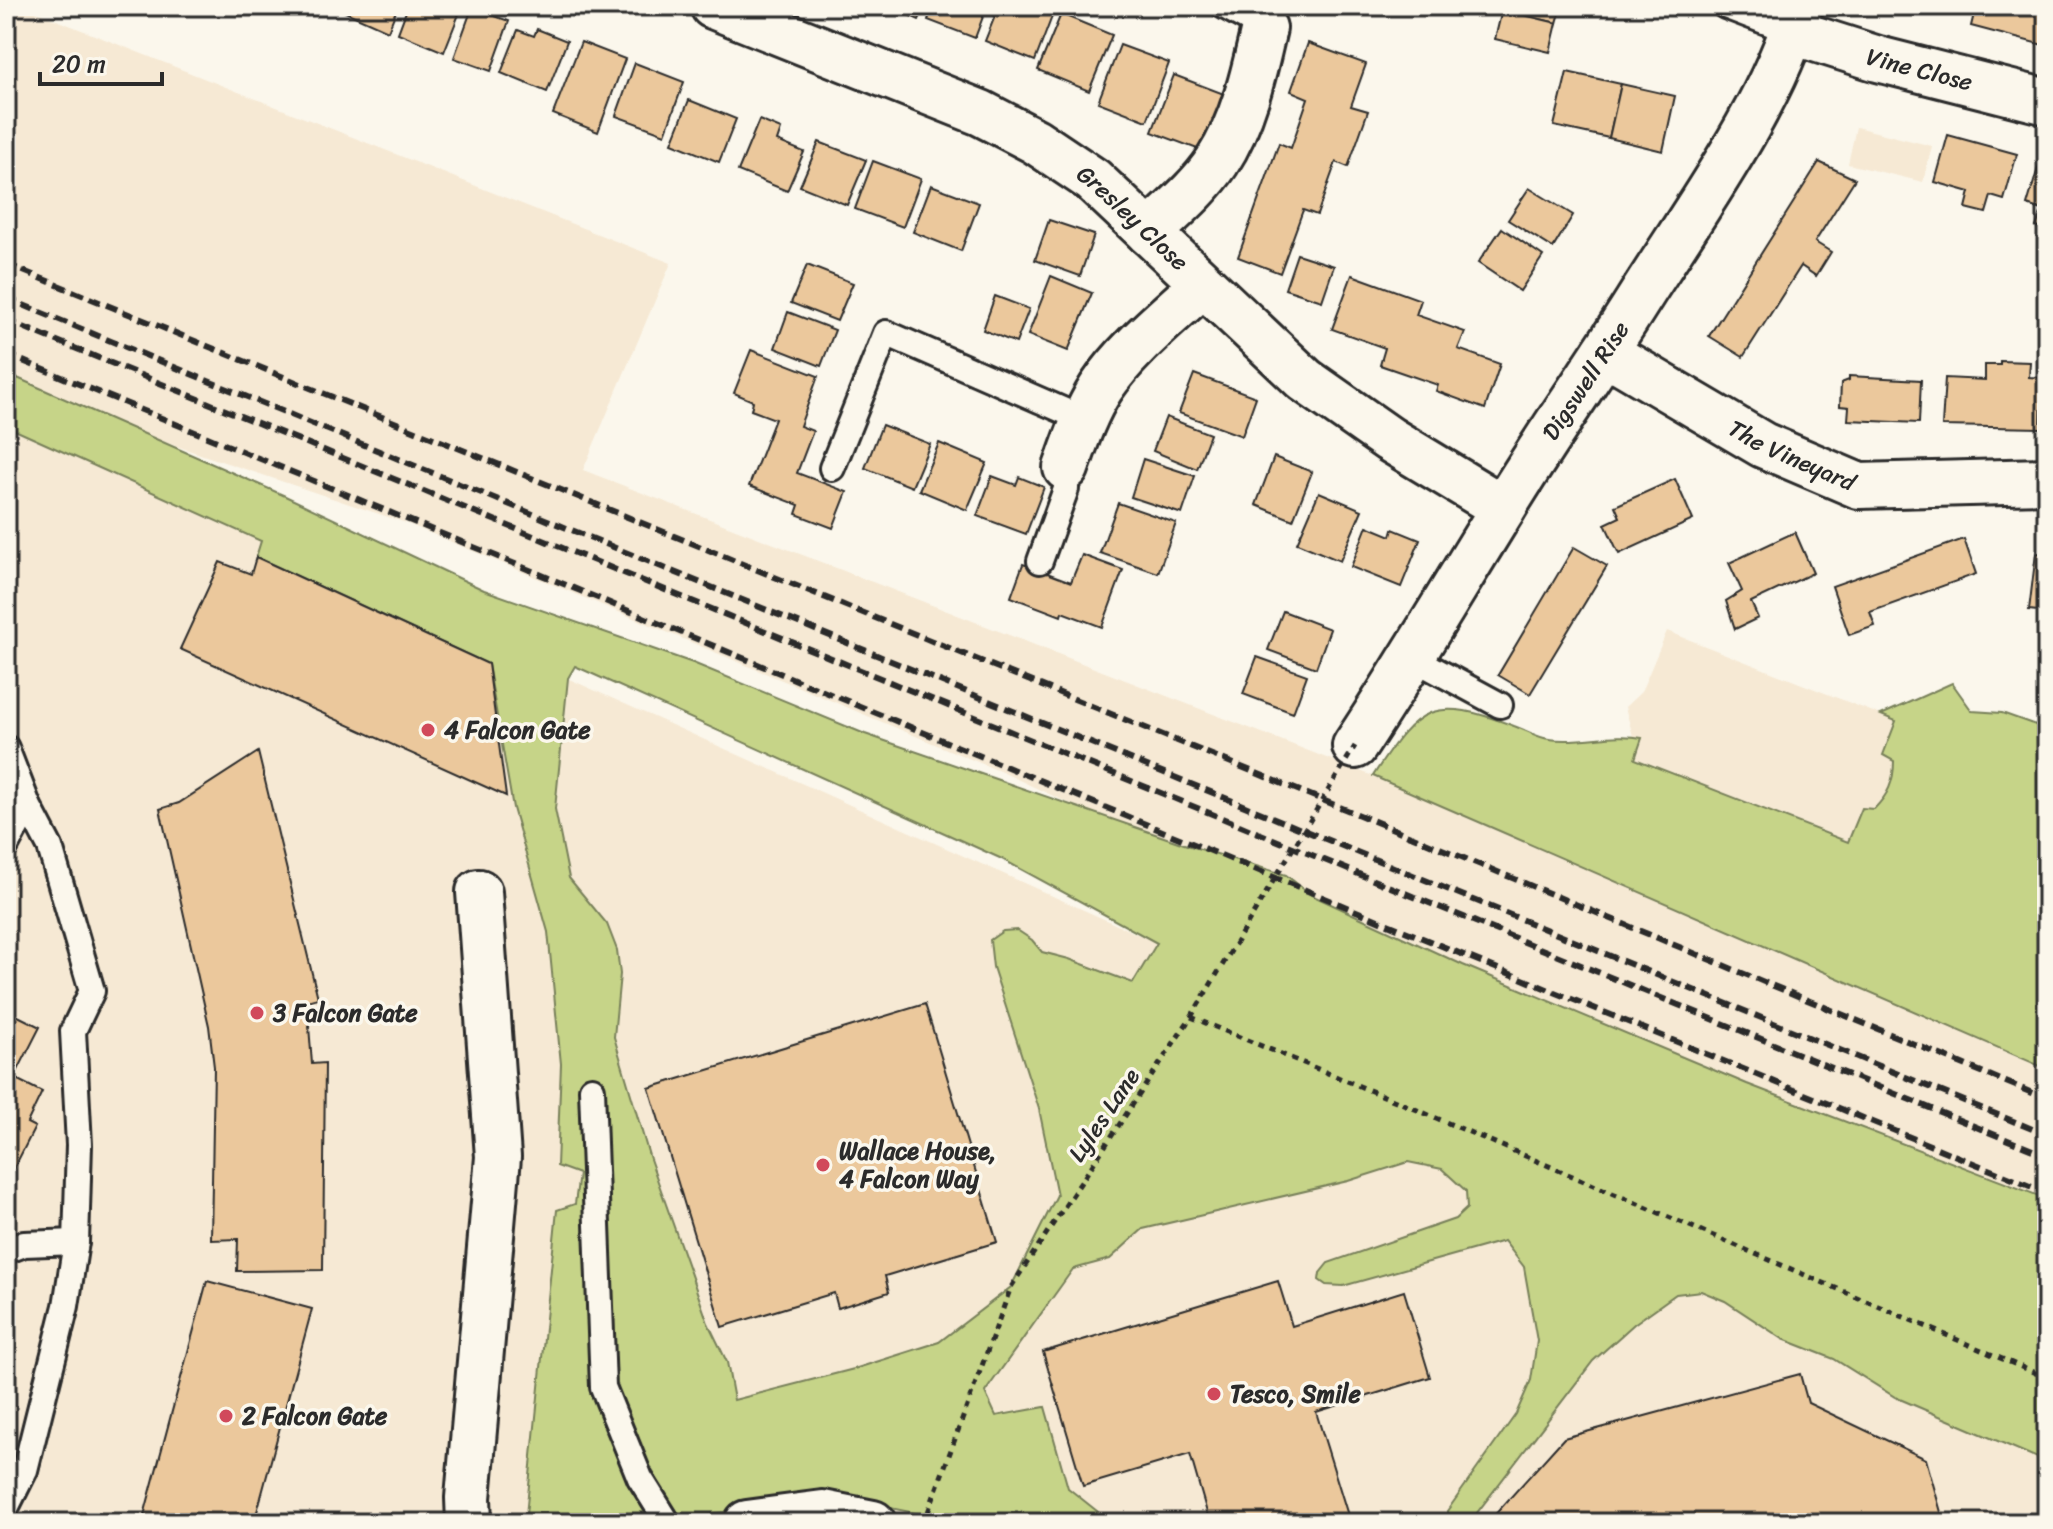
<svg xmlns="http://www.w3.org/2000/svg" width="2053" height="1529" font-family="Sriracha,sans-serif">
  <rect width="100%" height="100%" fill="#fbf7ec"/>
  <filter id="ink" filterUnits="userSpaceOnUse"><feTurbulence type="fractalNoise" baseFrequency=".0125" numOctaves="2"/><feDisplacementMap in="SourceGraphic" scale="16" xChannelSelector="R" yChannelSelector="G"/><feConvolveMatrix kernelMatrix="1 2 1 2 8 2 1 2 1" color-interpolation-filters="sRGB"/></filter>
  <g filter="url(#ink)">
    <g fill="#f6e9d4">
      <polygon points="6,6 21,6 671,263 583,470 1373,776 1525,825 2047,1039 2047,1226 1284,903 1004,773 406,523 6,389"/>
      <polygon points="1856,127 1932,146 1923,182 1848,164"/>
      <polygon points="6,426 1166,947 1599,1209 2047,1425 2047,1523 6,1523"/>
      <polygon points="1667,631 1896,721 1883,755 1894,761 1894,775 1886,797 1874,809 1862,808 1848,843 1634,759 1642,738 1633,736 1625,707 1641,692"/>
    </g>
    <g fill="#c6d488" stroke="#78805a" stroke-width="2" fill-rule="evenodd">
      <path d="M 6,373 L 283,495 L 484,590 L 693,663 L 865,734 L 1187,845 L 1286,875 L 1311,895 L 1463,965 L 1747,1084 L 2047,1199 L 2047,1462 L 1895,1397 L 1834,1359 L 1783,1339 L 1725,1301 L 1701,1291 L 1676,1294 L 1634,1324 L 1593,1361 L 1476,1514 L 1447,1521 L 1447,1511 L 1516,1414 L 1531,1380 L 1537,1341 L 1524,1267 L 1504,1241 L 1343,1286 L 1326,1285 L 1319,1280 L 1320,1273 L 1328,1263 L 1455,1219 L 1467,1208 L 1466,1191 L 1442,1169 L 1408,1162 L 1348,1181 L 1143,1229 L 1110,1259 L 1073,1269 L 985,1392 L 996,1416 L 1045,1407 L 1068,1488 L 1112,1523 L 964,1523 L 861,1502 L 714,1513 L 691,1523 L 517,1523 L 526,1515 L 557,1210 L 575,1204 L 579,1174 L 557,1166 L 561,1064 L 548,932 L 513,808 L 488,664 L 256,557 L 261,541 L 6,426 ZM 575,666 L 1002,859 L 1157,943 L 1133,983 L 1069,959 L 1042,952 L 1032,940 L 1017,930 L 1003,931 L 990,940 L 993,967 L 1039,1109 L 1057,1195 L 1011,1287 L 939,1342 L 854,1369 L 734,1400 L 727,1362 L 708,1323 L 650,1159 L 614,1037 L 620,974 L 617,950 L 607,924 L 569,878 L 555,809 L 568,678 Z"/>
      <path d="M 1952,683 L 1972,711 L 2002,713 L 2047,729 L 2047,1069 L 1373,776 C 1419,704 1434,696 1514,726 C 1526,730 1538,738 1549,739 C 1580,744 1612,732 1642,738 L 1635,759 L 1848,842 L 1862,808 L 1874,809 C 1888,795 1894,782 1894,761 L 1883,755 L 1896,721 L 1881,715 Z"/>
    </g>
    <g fill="#ebc89c" stroke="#2b2b2b" stroke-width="2">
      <polygon points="332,6 398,6 388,31"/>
      <polygon points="408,6 445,6 444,8 459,14 444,52 398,33"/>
      <polygon points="889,6 925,6 919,20"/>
      <polygon points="933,6 987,6 975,38 928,20"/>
      <polygon points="999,6 1056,6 1035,61 985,41"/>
      <polygon points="1503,6 1562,6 1557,23 1502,10"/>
      <polygon points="1976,6 2047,6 2047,46 1971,26"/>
      <polygon points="472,8 509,21 491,71 454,58"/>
      <polygon points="1502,10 1557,23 1550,52 1495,39"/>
      <polygon points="1061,14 1112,35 1089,91 1038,70"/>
      <polygon points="537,29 567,41 547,92 501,73 518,30 534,36"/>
      <polygon points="581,42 625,59 598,132 553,114"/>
      <polygon points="1308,43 1366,64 1351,106 1368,111 1348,167 1336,162 1317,215 1303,210 1280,273 1238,257 1279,143 1291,148 1308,98 1291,91"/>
      <polygon points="1120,45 1169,63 1147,121 1098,102"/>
      <polygon points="635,63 684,82 665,134 616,116"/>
      <polygon points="1567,72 1621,84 1609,138 1554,126"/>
      <polygon points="1174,75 1224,94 1200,150 1152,132"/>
      <polygon points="1621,84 1675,96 1663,151 1609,138"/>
      <polygon points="689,100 736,119 719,162 672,143"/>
      <polygon points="759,120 781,129 777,141 804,152 787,191 738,171"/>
      <polygon points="1948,135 2017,154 2004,200 1991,196 1986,213 1966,208 1970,192 1935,182"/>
      <polygon points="819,142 866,160 847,205 800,186"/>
      <polygon points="2041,158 2047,160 2047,230 2036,227 2042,210 2027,205"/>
      <polygon points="873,161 921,179 903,227 855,209"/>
      <polygon points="1819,162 1855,179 1815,242 1831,252 1816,276 1801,266 1743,357 1709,336"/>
      <polygon points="931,185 979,203 961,251 913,232"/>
      <polygon points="1529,188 1573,215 1553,248 1508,220"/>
      <polygon points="1049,220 1094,235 1080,276 1035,260"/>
      <polygon points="1502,228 1543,256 1520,291 1478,263"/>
      <polygon points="1297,254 1334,266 1322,301 1285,289"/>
      <polygon points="807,265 853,283 837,321 791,303"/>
      <polygon points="1352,275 1421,300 1416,315 1465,332 1458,349 1500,364 1485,409 1436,391 1438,385 1380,365 1385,348 1332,329"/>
      <polygon points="1051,276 1092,293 1068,351 1028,335"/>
      <polygon points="995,296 1029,309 1016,343 983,330"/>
      <polygon points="788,312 835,330 821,366 775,348"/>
      <polygon points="751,350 818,376 800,426 813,431 797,473 847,492 833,528 796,514 799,505 749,486 775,419 751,410 753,401 734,393"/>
      <polygon points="2000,361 2030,362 2029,377 2042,378 2041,428 1942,426 1945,378 1985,380 1985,365 2000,365"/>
      <polygon points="1194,374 1256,397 1242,436 1179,413"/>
      <polygon points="1849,376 1921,380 1919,423 1848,420 1849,407 1840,406 1841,383 1849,380"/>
      <polygon points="1166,417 1210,434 1197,469 1153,451"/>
      <polygon points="882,425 930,444 912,487 865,468"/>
      <polygon points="939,443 987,463 967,510 919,490"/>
      <polygon points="1274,457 1312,472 1293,520 1256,505"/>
      <polygon points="1143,459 1195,476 1182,514 1131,497"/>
      <polygon points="992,476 1016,485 1019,477 1044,487 1026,534 977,516"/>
      <polygon points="1675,479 1693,520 1619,554 1605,524 1620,517 1615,506"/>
      <polygon points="1319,492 1362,510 1340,561 1297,543"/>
      <polygon points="1118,503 1176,523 1158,573 1100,553"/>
      <polygon points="1367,526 1391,536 1393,529 1420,540 1401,587 1351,567"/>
      <polygon points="1795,532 1813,573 1751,602 1758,618 1735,629 1726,601 1742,591 1729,563"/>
      <polygon points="1964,539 1976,574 1870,612 1875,626 1849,635 1832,586"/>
      <polygon points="1574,547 1607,566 1530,694 1498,675"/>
      <polygon points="2036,553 2047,554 2047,612 2029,610"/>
      <polygon points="1082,555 1123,570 1102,627 1062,612 1061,616 1011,597 1023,564 1071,582"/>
      <polygon points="256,557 488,664 506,796 180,649 220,562 251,574"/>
      <polygon points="1283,611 1330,629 1316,668 1268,650"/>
      <polygon points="1257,657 1307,675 1293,713 1243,694"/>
      <polygon points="258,752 318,998 307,1001 312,1064 325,1063 323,1270 237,1271 238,1239 211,1240 214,1067 209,1026 160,809 179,803"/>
      <polygon points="925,1004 997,1242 885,1276 889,1292 838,1308 834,1293 722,1327 649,1088"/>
      <polygon points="6,1010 40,1027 14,1078 42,1092 27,1123 35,1127 6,1184"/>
      <polygon points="207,1281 312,1309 254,1523 142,1523"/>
      <polygon points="1278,1281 1292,1326 1404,1291 1430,1377 1316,1412 1350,1522 1210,1523 1190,1454 1083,1486 1043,1352"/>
      <polygon points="1800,1374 1808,1403 1926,1459 1944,1523 1492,1523 1491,1519 1564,1438"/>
    </g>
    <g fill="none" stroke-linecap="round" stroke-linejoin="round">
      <defs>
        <g id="lane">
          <polyline points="1224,6 1264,28"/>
          <polyline points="1725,6 1793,32"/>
          <polyline points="832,468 886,333 1083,419"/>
          <polyline points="1040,561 1066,489 1066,468"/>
          <polyline points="1413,658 1500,705"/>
          <polyline points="6,748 28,805 50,847 92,991 73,1031 79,1145 76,1242 66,1306 25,1470 6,1508"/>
          <polyline points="6,846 28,805"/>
          <polyline points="592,1089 603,1387 640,1478 668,1523"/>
          <polyline points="6,1251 24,1244 76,1242"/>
        </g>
        <g id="street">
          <path id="s1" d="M 713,6 L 981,113 L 1035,141 L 1093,180 L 1305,380 L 1389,439 L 1503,508"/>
          <path id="s2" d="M 1793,32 L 1878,59 L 2047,102"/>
          <path d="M 1149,233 C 1172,211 1199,189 1217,162 C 1243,122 1254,73 1264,28"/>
          <path id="s3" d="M 1605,352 L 1763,445 L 1859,486 L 2047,481"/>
          <path d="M 1066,468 C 1076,440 1085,413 1101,388 C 1127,349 1168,317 1202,285"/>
          <path id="s4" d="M 1355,746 C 1406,669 1453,589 1502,510 C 1545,439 1593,372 1637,302 C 1692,214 1773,105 1800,6"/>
          <polyline points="469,1523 468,1498 498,1157 479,892"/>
          <polyline points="747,1523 823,1513 873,1523"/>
        </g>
      </defs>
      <use href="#lane" stroke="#2b2b2b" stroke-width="30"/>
      <use href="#street" stroke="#2b2b2b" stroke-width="50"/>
      <polyline stroke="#2b2b2b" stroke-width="5" stroke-dasharray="6 6" stroke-linecap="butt" points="924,1523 1011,1287 1191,1017 1408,1106 2047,1378"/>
      <use href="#lane" stroke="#fbf7ec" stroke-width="24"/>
      <use href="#street" stroke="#fbf7ec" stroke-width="44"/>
      <g stroke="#2b2b2b" stroke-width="6" stroke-dasharray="12 6" stroke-linecap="butt">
        <polyline points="6,264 1401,832 2047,1099"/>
        <polyline points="6,298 2047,1135"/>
        <polyline points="6,320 2047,1156"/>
        <polyline points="6,354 1383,922 2047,1193"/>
      </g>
      <polyline stroke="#2b2b2b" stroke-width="5" stroke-dasharray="6 6" stroke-linecap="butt" points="1191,1017 1355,746"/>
    </g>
  </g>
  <g fill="#d1495b" stroke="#fbf7ec" stroke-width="3">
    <circle cx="428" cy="730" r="8"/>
    <circle cx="257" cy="1013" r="8"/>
    <circle cx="823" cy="1165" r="8"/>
    <circle cx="1214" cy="1394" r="8"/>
    <circle cx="226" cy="1416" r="8"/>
  </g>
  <g text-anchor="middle" stroke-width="7" stroke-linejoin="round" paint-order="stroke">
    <g font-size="24" fill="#2b2b2b" stroke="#fbf7ec">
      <text dy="8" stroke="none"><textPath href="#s2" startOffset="132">Vine Close</textPath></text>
      <text dy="8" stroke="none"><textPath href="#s1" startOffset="474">Gresley Close</textPath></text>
      <text dy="8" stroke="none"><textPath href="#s4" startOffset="432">Digswell Rise</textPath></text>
      <text dy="8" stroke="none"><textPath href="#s3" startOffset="214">The Vineyard</textPath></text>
      <text transform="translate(1104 1115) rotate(-56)" y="8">Lyles Lane</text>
    </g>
    <g font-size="24" font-weight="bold" fill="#2b2b2b" stroke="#fbf7ec" text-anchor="start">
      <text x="444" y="738">4 Falcon Gate</text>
      <text x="273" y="1021">3 Falcon Gate</text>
      <text x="839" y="1159">Wallace House,<tspan x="839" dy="28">4 Falcon Way</tspan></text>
      <text x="1230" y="1402">Tesco, Smile</text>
      <text x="242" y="1424">2 Falcon Gate</text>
    </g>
  </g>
  <rect width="2053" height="1529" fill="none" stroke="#fbf7ec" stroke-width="32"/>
  <rect x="16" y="16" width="2021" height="1497" fill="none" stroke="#2b2b2b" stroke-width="3" filter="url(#ink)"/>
  <path d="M40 72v12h122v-12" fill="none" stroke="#2b2b2b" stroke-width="4"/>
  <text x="52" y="72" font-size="24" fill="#2b2b2b" stroke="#fbf7ec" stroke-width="6" paint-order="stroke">20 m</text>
</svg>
